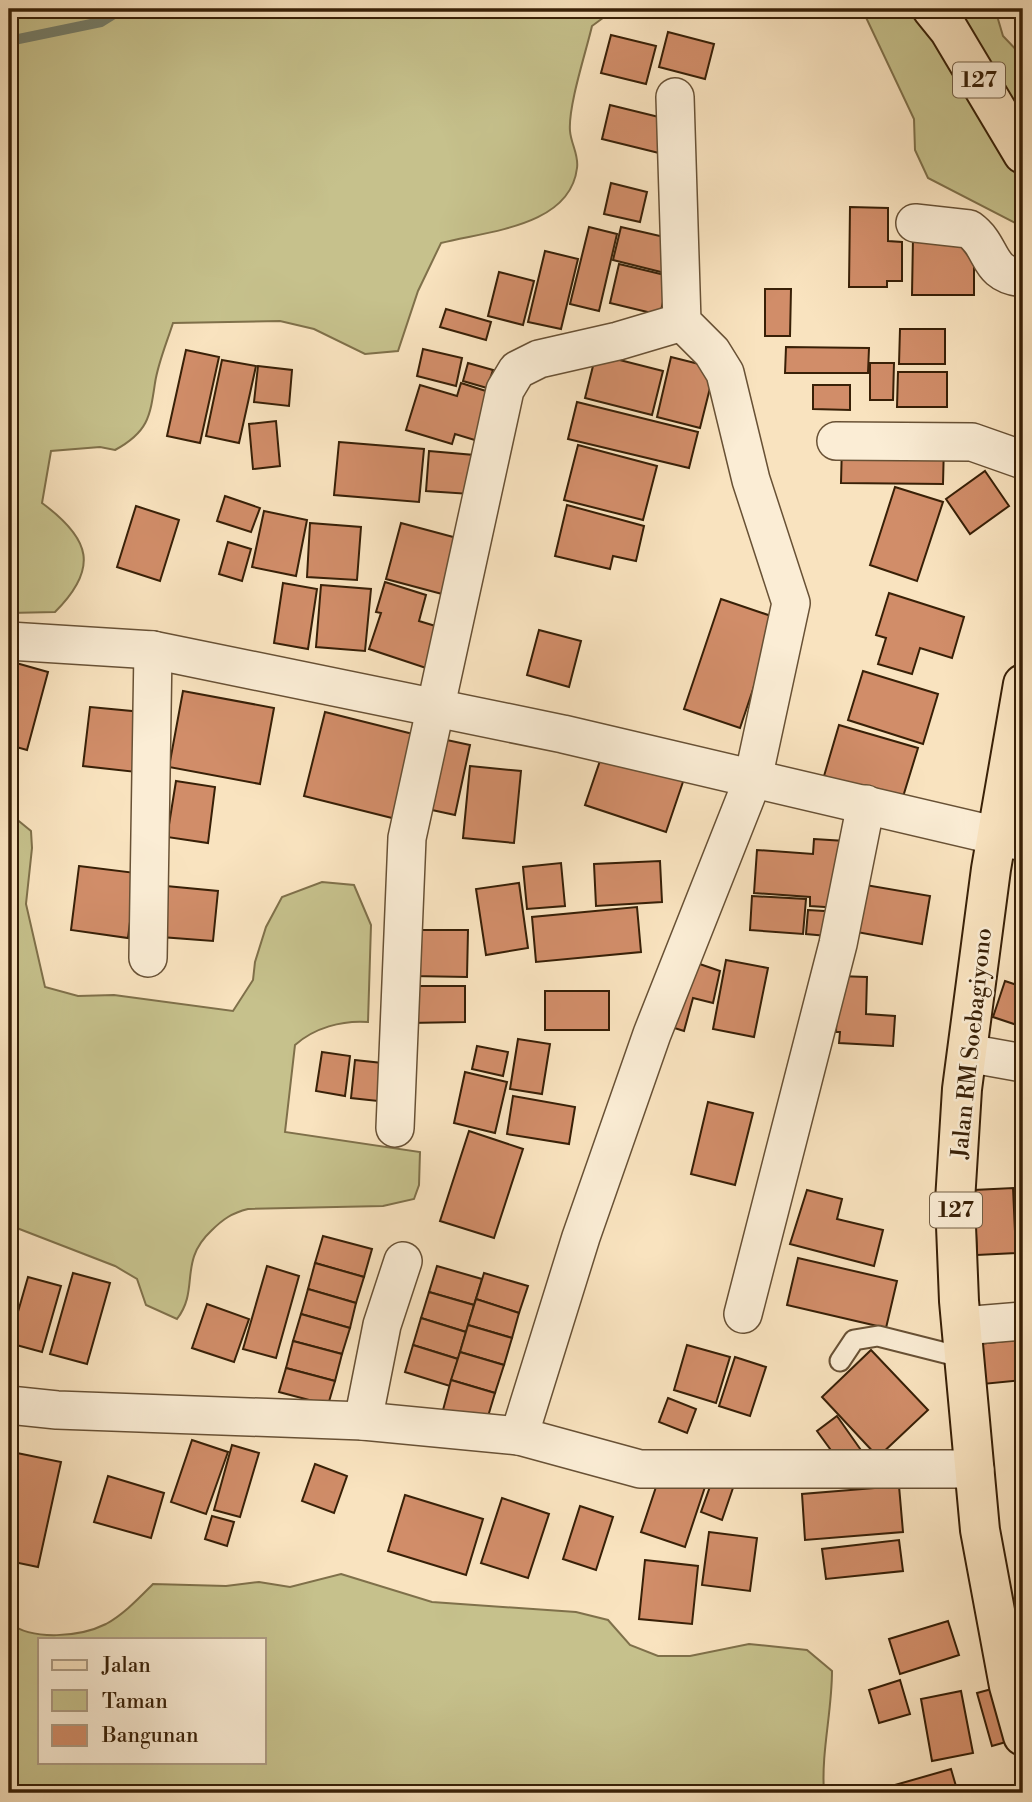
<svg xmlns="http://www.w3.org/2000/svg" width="1032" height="1802" font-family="'Libre Bodoni',serif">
  <rect width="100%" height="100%" fill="#f9e3bf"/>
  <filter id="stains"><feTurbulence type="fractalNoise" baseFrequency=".00286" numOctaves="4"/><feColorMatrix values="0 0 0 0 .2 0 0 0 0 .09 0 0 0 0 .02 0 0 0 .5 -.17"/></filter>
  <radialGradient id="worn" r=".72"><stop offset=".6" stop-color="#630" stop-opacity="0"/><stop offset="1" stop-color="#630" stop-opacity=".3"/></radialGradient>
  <g fill="#c6c18c" stroke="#7f704a" stroke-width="2" fill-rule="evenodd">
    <path d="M 9,9 L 615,9 L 592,26 C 586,52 568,106 570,131 C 571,144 579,155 577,168 C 570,227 487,231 441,243 L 418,291 L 398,351 L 365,354 L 314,329 L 280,321 L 173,323 C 167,342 158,363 155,383 C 150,417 148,432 115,450 L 100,447 L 51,451 L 42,503 C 91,539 99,568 55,612 L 9,613 Z"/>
    <polygon points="862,9 995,9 1003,36 1023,57 1023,227 928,178 915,150 914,119"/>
    <path d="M 9,813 L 31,831 L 32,848 L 26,904 L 45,987 L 78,996 L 114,995 L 233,1011 L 253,980 L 255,962 L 266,927 L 282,897 L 322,882 L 354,885 L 371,925 L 368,1022 C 342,1020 314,1028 295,1045 L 285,1132 L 420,1152 L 419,1185 L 414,1199 L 383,1206 L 248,1209 C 232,1213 223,1219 211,1231 C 178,1262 200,1289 177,1319 L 146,1305 L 137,1279 L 115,1266 L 9,1225 Z"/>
    <path d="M 341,1574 L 432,1602 L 576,1612 L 608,1620 L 630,1645 L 658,1656 L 690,1656 L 749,1644 L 807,1650 L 832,1671 C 832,1712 821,1752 824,1793 L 9,1793 L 9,1623 C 33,1641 80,1637 106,1624 C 124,1614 138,1599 153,1584 L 226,1586 L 259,1582 L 290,1587 ZM 40,1639 L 264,1639 L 264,1762 L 40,1762 Z"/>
  </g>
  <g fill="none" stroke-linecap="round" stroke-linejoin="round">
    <polyline stroke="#757f6c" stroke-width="10" points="9,41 101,22 122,9"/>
  </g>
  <g fill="#d18d69" stroke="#382007" stroke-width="2">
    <polygon points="668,32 714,44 705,79 659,67"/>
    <polygon points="611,35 656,46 646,84 601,73"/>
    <polygon points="610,105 671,120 663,154 602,139"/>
    <polygon points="611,183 647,192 640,222 604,214"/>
    <polygon points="850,207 888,208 888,241 902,242 902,281 887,281 887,287 849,287"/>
    <polygon points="589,227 617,234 599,311 570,304"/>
    <polygon points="621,227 673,239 665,273 613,260"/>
    <polygon points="913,237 974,238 974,295 912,295"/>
    <polygon points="545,251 578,259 561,329 528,322"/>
    <polygon points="619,264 669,276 660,315 610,303"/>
    <polygon points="499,272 534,281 523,325 488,316"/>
    <polygon points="765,289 791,289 790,336 765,336"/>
    <polygon points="446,309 491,322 486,340 440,327"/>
    <polygon points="900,329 945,329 945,364 899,364"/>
    <polygon points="786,347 869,348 868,373 785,373"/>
    <polygon points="423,349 462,358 456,386 417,376"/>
    <polygon points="186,350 219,357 200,443 167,436"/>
    <polygon points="596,354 663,371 652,415 585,398"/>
    <polygon points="671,357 715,368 700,428 657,417"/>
    <polygon points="222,360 256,366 239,443 206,436"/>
    <polygon points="468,363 493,370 487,388 463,381"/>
    <polygon points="870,363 894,363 893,400 870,400"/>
    <polygon points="258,366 292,370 289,406 254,402"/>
    <polygon points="898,372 947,372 947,407 897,407"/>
    <polygon points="461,383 492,393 478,441 455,434 452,444 406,430 420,385 457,396"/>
    <polygon points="813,385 850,385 850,410 813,409"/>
    <polygon points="577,402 698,432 689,468 568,439"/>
    <polygon points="276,421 280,466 253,469 249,424"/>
    <polygon points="339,442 424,449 419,502 334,495"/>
    <polygon points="842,444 944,444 943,484 841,483"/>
    <polygon points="578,445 657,466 643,520 564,500"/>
    <polygon points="429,451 474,455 470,494 426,491"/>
    <polygon points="985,471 1009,506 970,534 946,499"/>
    <polygon points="895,487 943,502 917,581 870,565"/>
    <polygon points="225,496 260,508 251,532 217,521"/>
    <polygon points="567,505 644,526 636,561 613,556 610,569 555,556"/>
    <polygon points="136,506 179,520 160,581 117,567"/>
    <polygon points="264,511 307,520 296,576 252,567"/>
    <polygon points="310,523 361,527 357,580 307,577"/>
    <polygon points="401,523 457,538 442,594 386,579"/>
    <polygon points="228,542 251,549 242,581 219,574"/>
    <polygon points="385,582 426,595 419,621 442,628 429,669 369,649 381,613 376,612"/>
    <polygon points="283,583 317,589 308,649 274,643"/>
    <polygon points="321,585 371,589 365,651 316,647"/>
    <polygon points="889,593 964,617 952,658 920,648 912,674 878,664 886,638 876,635"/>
    <polygon points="721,599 777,618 740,728 684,709"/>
    <polygon points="539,630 581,641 569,687 527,675"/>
    <polygon points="9,661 48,672 27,750 9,745"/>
    <polygon points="863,671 938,694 923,744 848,720"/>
    <polygon points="183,691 274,708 260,784 169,767"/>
    <polygon points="90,707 142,712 136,772 83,766"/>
    <polygon points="325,712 417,735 396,819 304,796"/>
    <polygon points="839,725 918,748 902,800 824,776"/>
    <polygon points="433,737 470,745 455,815 418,807"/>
    <polygon points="604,749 685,776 666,832 585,805"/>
    <polygon points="470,766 521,771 514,843 463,838"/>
    <polygon points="176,781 215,787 208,843 167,837"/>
    <polygon points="814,839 845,841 840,908 810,906 810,897 754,893 757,850 813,854"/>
    <polygon points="660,861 662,902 596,906 594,864"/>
    <polygon points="561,863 565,906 527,909 523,867"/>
    <polygon points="79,866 136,873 128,938 71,930"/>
    <polygon points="519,883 528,948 486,955 476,889"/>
    <polygon points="854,883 930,896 922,944 846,930"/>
    <polygon points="166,886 218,891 213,941 161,937"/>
    <polygon points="752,896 806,899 803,934 750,930"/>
    <polygon points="637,907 641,952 536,962 532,917"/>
    <polygon points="808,910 840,912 838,937 806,934"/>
    <polygon points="1023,911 1023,934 1019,934"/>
    <polygon points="412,930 468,930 467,977 412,976"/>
    <polygon points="688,960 720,971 713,1003 693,998 684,1031 668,1026"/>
    <polygon points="726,960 768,968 754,1037 713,1029"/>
    <polygon points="838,976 867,977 866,1014 895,1016 893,1046 839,1043 840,1032 836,1032"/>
    <polygon points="1005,981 1023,987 1023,1027 993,1017"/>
    <polygon points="409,986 465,986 465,1022 409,1023"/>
    <rect x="545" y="991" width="64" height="39"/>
    <polygon points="518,1039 550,1044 542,1094 510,1089"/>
    <polygon points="477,1046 508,1052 503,1076 472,1069"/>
    <polygon points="322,1052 350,1056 345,1096 316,1091"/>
    <polygon points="355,1060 391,1064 387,1102 351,1098"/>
    <polygon points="465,1072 507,1082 495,1133 454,1123"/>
    <polygon points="513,1096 575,1107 569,1144 507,1134"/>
    <polygon points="708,1102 753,1113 735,1185 691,1174"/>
    <polygon points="469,1131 523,1149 494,1238 440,1221"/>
    <polygon points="1023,1137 1023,1160 1018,1158"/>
    <polygon points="1013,1188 1016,1253 977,1255 974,1190"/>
    <polygon points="807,1190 842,1199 837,1219 883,1230 874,1266 790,1244"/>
    <polygon points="323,1236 372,1249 364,1277 315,1263"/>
    <polygon points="798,1258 897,1281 886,1328 787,1305"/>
    <polygon points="315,1263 364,1277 356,1303 308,1289"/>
    <polygon points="267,1266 299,1276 276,1358 243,1349"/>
    <polygon points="437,1266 482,1279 474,1305 429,1292"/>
    <polygon points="73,1273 110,1283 87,1364 50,1354"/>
    <polygon points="484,1273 528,1286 519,1313 476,1299"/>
    <polygon points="28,1277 61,1286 42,1352 9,1343"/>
    <polygon points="308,1289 356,1303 350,1328 301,1314"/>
    <polygon points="429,1292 474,1305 466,1332 421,1318"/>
    <polygon points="476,1299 519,1313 512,1338 468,1325"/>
    <polygon points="207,1304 249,1319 234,1362 192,1348"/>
    <polygon points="301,1314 350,1328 342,1354 293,1341"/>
    <polygon points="421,1318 466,1332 458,1359 413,1345"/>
    <polygon points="468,1325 512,1338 504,1365 460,1352"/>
    <polygon points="1022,1339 1023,1380 983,1384 979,1344"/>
    <polygon points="293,1341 342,1354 335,1381 286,1368"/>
    <polygon points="413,1345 458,1359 450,1386 405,1372"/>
    <polygon points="687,1345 730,1357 716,1403 674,1390"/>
    <polygon points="871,1350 928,1410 878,1457 822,1397"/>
    <polygon points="460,1352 504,1365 495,1393 451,1380"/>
    <polygon points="735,1357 766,1367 750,1416 719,1406"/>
    <polygon points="286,1368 335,1381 328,1405 279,1392"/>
    <polygon points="451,1380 495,1393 486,1423 443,1410"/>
    <polygon points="668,1398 696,1409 687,1433 659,1422"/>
    <polygon points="837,1416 863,1453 844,1468 817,1431"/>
    <polygon points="192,1440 228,1452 206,1514 171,1502"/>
    <polygon points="232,1445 259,1453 240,1517 214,1510"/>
    <polygon points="17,1453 61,1462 38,1567 9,1561 9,1490"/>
    <polygon points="315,1464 347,1476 334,1513 302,1501"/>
    <polygon points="661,1472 705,1487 685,1547 641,1532"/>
    <polygon points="108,1476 164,1493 151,1538 94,1522"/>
    <polygon points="712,1481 733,1488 722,1520 701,1512"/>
    <polygon points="899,1486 903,1532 805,1540 802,1494"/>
    <polygon points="405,1495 483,1519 466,1575 388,1551"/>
    <polygon points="502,1498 549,1514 528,1578 481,1563"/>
    <polygon points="580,1506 613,1517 596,1570 563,1559"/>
    <polygon points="212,1516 234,1522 227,1546 205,1539"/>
    <polygon points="709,1532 757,1538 750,1591 702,1585"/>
    <polygon points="899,1540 903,1571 826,1579 822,1549"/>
    <polygon points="645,1560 698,1566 692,1624 639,1619"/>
    <polygon points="948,1621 959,1655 900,1674 889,1639"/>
    <polygon points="900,1680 910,1714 879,1723 869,1690"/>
    <polygon points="999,1687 1013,1740 992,1746 977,1693"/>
    <polygon points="961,1691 973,1753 932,1761 921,1699"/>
    <polygon points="951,1769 958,1793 875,1793 874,1791"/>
  </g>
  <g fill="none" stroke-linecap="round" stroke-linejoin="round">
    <defs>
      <polyline id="lane" points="840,1361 854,1340 878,1336 965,1358"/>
      <g id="street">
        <path d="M 915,223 L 969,229 C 995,248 985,274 1023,278"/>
        <polyline points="836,441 972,442 1023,460"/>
        <polyline points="9,641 153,650 563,734 1023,842"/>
        <polyline points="148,958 153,650"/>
        <polyline points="967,1053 1023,1063"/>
        <polyline points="395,1128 407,838 505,390 517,370 539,359 618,341 682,322"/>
        <polyline points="743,1314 838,944 866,804"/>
        <polyline points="962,1326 1023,1321"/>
        <polyline points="9,1405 57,1410 363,1421 519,1436 640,1469 975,1469"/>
        <polyline points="363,1421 382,1325 403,1261"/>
        <polyline points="519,1436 581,1237 652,1034 753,779 791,603 751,480 725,373 712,352 682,322 675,97"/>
      </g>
      <g id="primary">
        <polyline points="932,9 949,30 1023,154"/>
        <polyline points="1023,684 991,869 962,1089 955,1201 959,1301 980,1530 1009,1686 1023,1736"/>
      </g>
    </defs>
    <use href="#lane" stroke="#685135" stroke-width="23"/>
    <use href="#street" stroke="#685135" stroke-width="40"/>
    <use href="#primary" stroke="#382007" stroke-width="42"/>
    <use href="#lane" stroke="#fbedd5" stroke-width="19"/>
    <use href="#street" stroke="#fbedd5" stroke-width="37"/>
    <use href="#primary" stroke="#f9e3bf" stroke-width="38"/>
  </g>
  <g text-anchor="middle" stroke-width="5" stroke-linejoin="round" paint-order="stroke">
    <g fill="#fbedd5" stroke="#725e45" stroke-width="2">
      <rect x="953" y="62.5" width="52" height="35" rx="5"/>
      <rect x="930" y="1192.5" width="52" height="35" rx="5"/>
    </g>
    <g font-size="21" font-weight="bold" fill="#382007">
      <text x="979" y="87">127</text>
      <text x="956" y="1217">127</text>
    </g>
    <g font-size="23" fill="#382007" stroke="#fbedd5">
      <text transform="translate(971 1043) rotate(-84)" y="8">Jalan RM Soebagiyono</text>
    </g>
  </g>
  <rect width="1032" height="1802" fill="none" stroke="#f9e3bf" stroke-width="35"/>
  <rect x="10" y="10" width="1011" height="1781" fill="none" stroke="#382007" stroke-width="3.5"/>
  <rect x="18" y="18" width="997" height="1767" fill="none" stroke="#382007" stroke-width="2"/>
  <rect x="38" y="1638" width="228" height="126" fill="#fbedd5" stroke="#ad9b83" stroke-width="2"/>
  <rect x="52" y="1660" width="35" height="10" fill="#f9e3bf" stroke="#ad9b83" stroke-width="2"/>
  <text x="102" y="1672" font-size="21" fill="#382007">Jalan</text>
  <rect x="52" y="1690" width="35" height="21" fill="#c6c18c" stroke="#ad9b83" stroke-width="2"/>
  <text x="102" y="1708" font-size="21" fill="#382007">Taman</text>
  <rect x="52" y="1725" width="35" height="21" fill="#d18d69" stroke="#ad9b83" stroke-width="2"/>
  <text x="102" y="1742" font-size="21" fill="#382007">Bangunan</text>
  <rect width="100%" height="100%" filter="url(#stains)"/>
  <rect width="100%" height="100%" fill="url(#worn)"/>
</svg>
